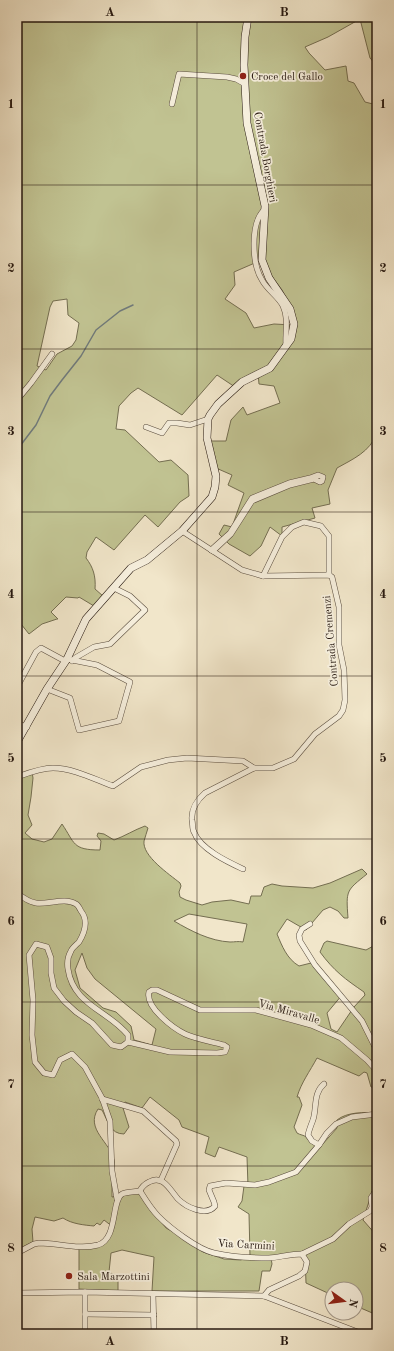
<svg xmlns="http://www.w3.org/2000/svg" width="394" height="1351" font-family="'Old Standard TT',serif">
  <rect width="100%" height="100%" fill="#f1e6ca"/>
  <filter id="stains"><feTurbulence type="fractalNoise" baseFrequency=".005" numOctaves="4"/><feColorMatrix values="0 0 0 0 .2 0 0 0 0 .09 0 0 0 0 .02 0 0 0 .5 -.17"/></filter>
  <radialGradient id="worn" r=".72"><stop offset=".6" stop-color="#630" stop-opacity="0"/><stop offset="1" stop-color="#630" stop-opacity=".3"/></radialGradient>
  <g fill="#c1c392" stroke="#746e51" fill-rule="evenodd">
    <path d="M 17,17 L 377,17 L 377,66 L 370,58 L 360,19 L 328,37 L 305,47 L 309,53 L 325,70 L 346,66 L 348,81 L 354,83 L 365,102 L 377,105 L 377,367 L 373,365 L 375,394 L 377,398 C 377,408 379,425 377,433 C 370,452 353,459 337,468 L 328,490 L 330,504 L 312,508 L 315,518 L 282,527 L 282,536 L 270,527 L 261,546 L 250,556 L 229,544 L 219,534 L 224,525 L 232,527 L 244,493 L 228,485 L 232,475 L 216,468 L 207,441 L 226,441 L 231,420 L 243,407 L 247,415 L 280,403 L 274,386 L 259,384 L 258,373 L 235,387 L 217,375 L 182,415 L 138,388 L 131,393 L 119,406 L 116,429 L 125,430 L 159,462 L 171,460 L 188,475 L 189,496 L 180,502 L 158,527 L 145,515 L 114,550 L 96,537 L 87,552 L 86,558 C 93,567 96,576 95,589 L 103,596 L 94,606 L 79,597 L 78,598 L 66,597 L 51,612 L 58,619 L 57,619 L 42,624 L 29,634 L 21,624 L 17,627 ZM 264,259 L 271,275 L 282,290 L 290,305 L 293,325 L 274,324 L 254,328 L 246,313 L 225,299 L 235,285 L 234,272 ZM 67,299 L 68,315 L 79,323 L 76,340 L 72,346 L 57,354 L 46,370 L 37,366 L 50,307 L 53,301 Z"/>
    <path d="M 32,772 L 33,778 L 31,797 L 28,815 L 32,825 L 25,833 L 32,839 L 44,842 L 52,839 L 62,824 C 75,843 72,850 100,850 L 101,841 L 97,836 L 98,833 L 104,834 L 114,840 C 125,836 134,830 145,826 L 148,828 C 147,832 145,837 144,841 C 142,856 169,874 180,883 L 181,886 L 179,892 L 180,897 L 186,900 L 202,905 L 212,902 L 231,900 L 249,904 L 251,896 L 261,896 L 264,887 L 272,884 L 282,886 L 313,888 L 330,883 L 362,869 L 367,874 C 346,891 346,890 348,918 L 344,918 L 338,911 L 330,907 L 323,910 L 306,930 L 287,919 L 277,934 C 282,946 287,959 299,966 L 311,963 L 342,995 L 327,1013 L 331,1029 L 337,1032 L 354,1007 L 365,995 L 364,992 C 345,979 334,971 320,952 L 324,943 L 327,941 L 366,950 L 377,944 L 377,1088 L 371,1087 L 367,1073 L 364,1072 L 359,1076 L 317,1058 C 310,1071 301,1083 297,1097 L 299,1097 L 302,1105 L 294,1127 L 297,1133 C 300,1135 304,1135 306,1137 C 310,1142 313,1147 321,1146 L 337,1128 L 337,1120 C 347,1112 364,1112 377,1113 L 377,1187 L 374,1186 L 363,1220 L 377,1236 L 377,1315 L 356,1306 L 356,1289 L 332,1289 L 332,1295 L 306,1283 L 305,1254 L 271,1258 L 272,1264 L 270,1271 L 262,1271 L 259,1291 L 152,1291 L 154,1257 L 122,1250 L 111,1253 L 109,1272 L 118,1277 L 118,1291 L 79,1289 L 79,1248 L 104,1244 L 113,1227 L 104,1220 L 100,1225 L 97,1223 L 94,1226 C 84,1225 72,1224 63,1218 L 54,1221 L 35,1217 L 32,1229 L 33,1242 L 17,1250 L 17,775 ZM 189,914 L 247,924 L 243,942 C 238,941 235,942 230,942 C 210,941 191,931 174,921 ZM 82,953 L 87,968 L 95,979 L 156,1029 L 152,1045 L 134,1040 L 131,1026 L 116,1012 L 103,1008 L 80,988 L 75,970 ZM 150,1097 L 179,1120 L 182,1127 L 209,1137 L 205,1153 L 215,1157 L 219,1147 L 247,1157 L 248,1186 L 244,1186 L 242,1201 L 238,1207 L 249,1214 L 250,1256 L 241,1260 L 224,1259 L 203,1252 L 182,1237 L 166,1228 L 152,1211 L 139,1192 L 112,1197 C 112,1193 112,1189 112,1185 C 112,1177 116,1168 114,1160 C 110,1142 85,1129 98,1109 L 102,1110 C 108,1121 110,1134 124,1134 L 129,1127 L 123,1108 L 125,1102 L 142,1108 Z"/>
  </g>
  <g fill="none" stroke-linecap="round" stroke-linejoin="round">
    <polyline stroke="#707a7b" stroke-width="1.5" points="17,450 36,425 50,396 62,380 81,356 96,330 120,311 133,305"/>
    <defs>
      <g id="street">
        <polyline points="172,104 179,74 227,77 236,79 245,84"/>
        <path d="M 264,210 C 250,224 252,264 262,280 C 267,290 278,296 283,306 C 289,319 285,333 286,346"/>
        <polyline points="17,400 31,383 52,354"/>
        <polyline points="146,427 162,433 169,423 177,423 190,425 208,419"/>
        <path d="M 182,531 L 242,570 L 263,576 L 329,575 L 332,577 L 339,607 L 339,645 L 344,670 L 345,700 L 343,710 L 339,716 L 315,734 L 294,759 L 273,768 L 254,768 L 205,793 C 197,800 191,810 192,820 C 193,824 192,829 194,832 C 200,849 228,862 243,869"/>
        <polyline points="211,550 230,533 252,498 289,483 310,478 318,475 323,477 322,481 320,482 314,479 290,485 252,501 231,534 213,551"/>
        <polyline points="263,576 282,537 292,527 304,522 321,526 329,536 329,575"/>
        <polyline points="72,661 75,658 94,647 110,644 145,610 130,596 114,588"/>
        <polyline points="17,687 36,652 41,648 65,661"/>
        <polyline points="47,689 70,698 79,730 119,721 130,682 97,665 67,659"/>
        <polyline points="17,724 27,727"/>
        <path d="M 17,777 C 28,773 41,768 53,768 C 73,768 94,779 113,786 L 141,767 L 168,760 L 187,758 L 243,761 L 254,768"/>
        <path d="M 17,893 C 22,897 29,902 36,903 C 47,905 65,897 76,904 C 78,905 80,909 81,911 C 89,921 85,932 79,942 C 76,945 72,948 71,951 C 68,956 67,963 68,969 C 73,1005 109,1011 128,1035 L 128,1042 L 170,1052 L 217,1053 L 225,1052 L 227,1047 L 224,1045 C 213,1042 196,1039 185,1034 C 173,1028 145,1007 149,992 L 152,990 L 157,990 L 200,1010 L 256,1010 L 311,1025 L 341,1038 L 367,1060 L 377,1071"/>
        <polyline points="310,924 302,929 299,935 300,941 315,965 362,1021 377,1051"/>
        <polyline points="102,1099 143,1111 176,1141 177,1144 161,1180"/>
        <path d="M 319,1145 L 312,1141 L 308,1135 C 309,1130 311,1125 313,1120 C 317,1108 313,1093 324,1084"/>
        <path d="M 140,1191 C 142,1186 145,1184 149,1182 C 163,1174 170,1190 178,1199 C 186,1207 206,1217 215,1206 L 214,1202 L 209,1190 L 210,1186 L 226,1183 L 255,1185 L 269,1182 L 296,1172 L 319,1145 L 327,1133 L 336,1124 L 352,1117 L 377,1114"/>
        <path d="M 140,1191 C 145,1199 151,1209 158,1216 C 170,1228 197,1249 214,1253 C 231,1257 251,1258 269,1258 C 280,1257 291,1254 302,1254 L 307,1262 L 305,1271 L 299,1276 L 269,1290 L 264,1296"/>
        <polyline points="117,1199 112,1171 110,1121 102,1098 85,1067 72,1054 60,1060 53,1075 44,1073 35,1062 32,1035 33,1000 29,955 36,944 47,947 51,958 51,973 54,988 64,1001 76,1012 92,1023 112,1045 121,1047 128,1042"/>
        <path d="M 17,1253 L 34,1244 L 39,1243 C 58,1243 79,1250 98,1245 C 118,1239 111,1201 122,1194 C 126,1192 135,1192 140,1191"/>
        <polyline points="302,1254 333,1239 349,1224 370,1211 372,1207 371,1198 375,1192 377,1192"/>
        <polyline points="17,1293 85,1292 264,1296 363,1334"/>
        <polyline points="153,1294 154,1334"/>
        <polyline points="85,1314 154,1315"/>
        <polyline points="85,1334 85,1292"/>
      </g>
      <polyline id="secondary" points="17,742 47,689 67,659 86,619 131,568 147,560 182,531 212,497 215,487 216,476 207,438 208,419 210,415 218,404 242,382 270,368 291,339 294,324 290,309 269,278 262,260 265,206 247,123 244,65 245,37 248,17"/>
    </defs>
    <use href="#street" stroke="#594c3e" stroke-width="6"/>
    <use href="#secondary" stroke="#261810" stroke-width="8"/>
    <use href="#street" stroke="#f6efdd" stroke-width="5"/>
    <use href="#secondary" stroke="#f6efdd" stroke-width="7"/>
  </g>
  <path fill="none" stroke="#261810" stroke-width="1" stroke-opacity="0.55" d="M 197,17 L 197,1334M 17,185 L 377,185M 17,349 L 377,349M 17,512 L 377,512M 17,676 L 377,676M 17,839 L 377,839M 17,1002 L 377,1002M 17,1166 L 377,1166"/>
  <g fill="#8f2418" stroke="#f6efdd" stroke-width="1.5">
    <circle cx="243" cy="76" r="4"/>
    <circle cx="69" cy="1276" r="4"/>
  </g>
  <g text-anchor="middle" stroke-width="3.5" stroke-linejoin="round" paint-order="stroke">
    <g font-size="11" fill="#261810" stroke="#f6efdd" text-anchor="start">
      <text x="251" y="80">Croce del Gallo</text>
      <text x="77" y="1280">Sala Marzottini</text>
    </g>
    <g font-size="11" fill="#261810" stroke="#f6efdd">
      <text transform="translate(266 157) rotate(80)" y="4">Contrada Borghieri</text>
      <text transform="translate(330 641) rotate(-95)" y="4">Contrada Cremenzi</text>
      <text transform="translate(289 1011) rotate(16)" y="4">Via Miravalle</text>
      <text transform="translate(246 1244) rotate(3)" y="4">Via Carmini</text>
    </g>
  </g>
  <rect width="394" height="1351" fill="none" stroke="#f1e6ca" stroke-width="44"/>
  <g transform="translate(344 1301) rotate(104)"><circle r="19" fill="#f6efdd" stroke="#a3998b"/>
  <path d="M0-3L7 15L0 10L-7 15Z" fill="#8f2418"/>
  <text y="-6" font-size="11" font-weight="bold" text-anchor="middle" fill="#261810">N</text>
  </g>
  <rect x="22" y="22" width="350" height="1307" fill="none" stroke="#261810" stroke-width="1.5"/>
  <g font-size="13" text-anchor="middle" font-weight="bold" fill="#261810">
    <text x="110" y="16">A</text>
    <text x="284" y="16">B</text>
    <text x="11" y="108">1</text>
    <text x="383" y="108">1</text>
    <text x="11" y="272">2</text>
    <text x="383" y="272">2</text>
    <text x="11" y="435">3</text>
    <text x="383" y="435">3</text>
    <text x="11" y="598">4</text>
    <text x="383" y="598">4</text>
    <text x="11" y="762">5</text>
    <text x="383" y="762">5</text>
    <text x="11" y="925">6</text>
    <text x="383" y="925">6</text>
    <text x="11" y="1088">7</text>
    <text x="383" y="1088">7</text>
    <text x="11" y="1252">8</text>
    <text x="383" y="1252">8</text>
    <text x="110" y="1345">A</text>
    <text x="284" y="1345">B</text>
  </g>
  <rect width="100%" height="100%" filter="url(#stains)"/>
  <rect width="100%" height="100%" fill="url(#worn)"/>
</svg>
